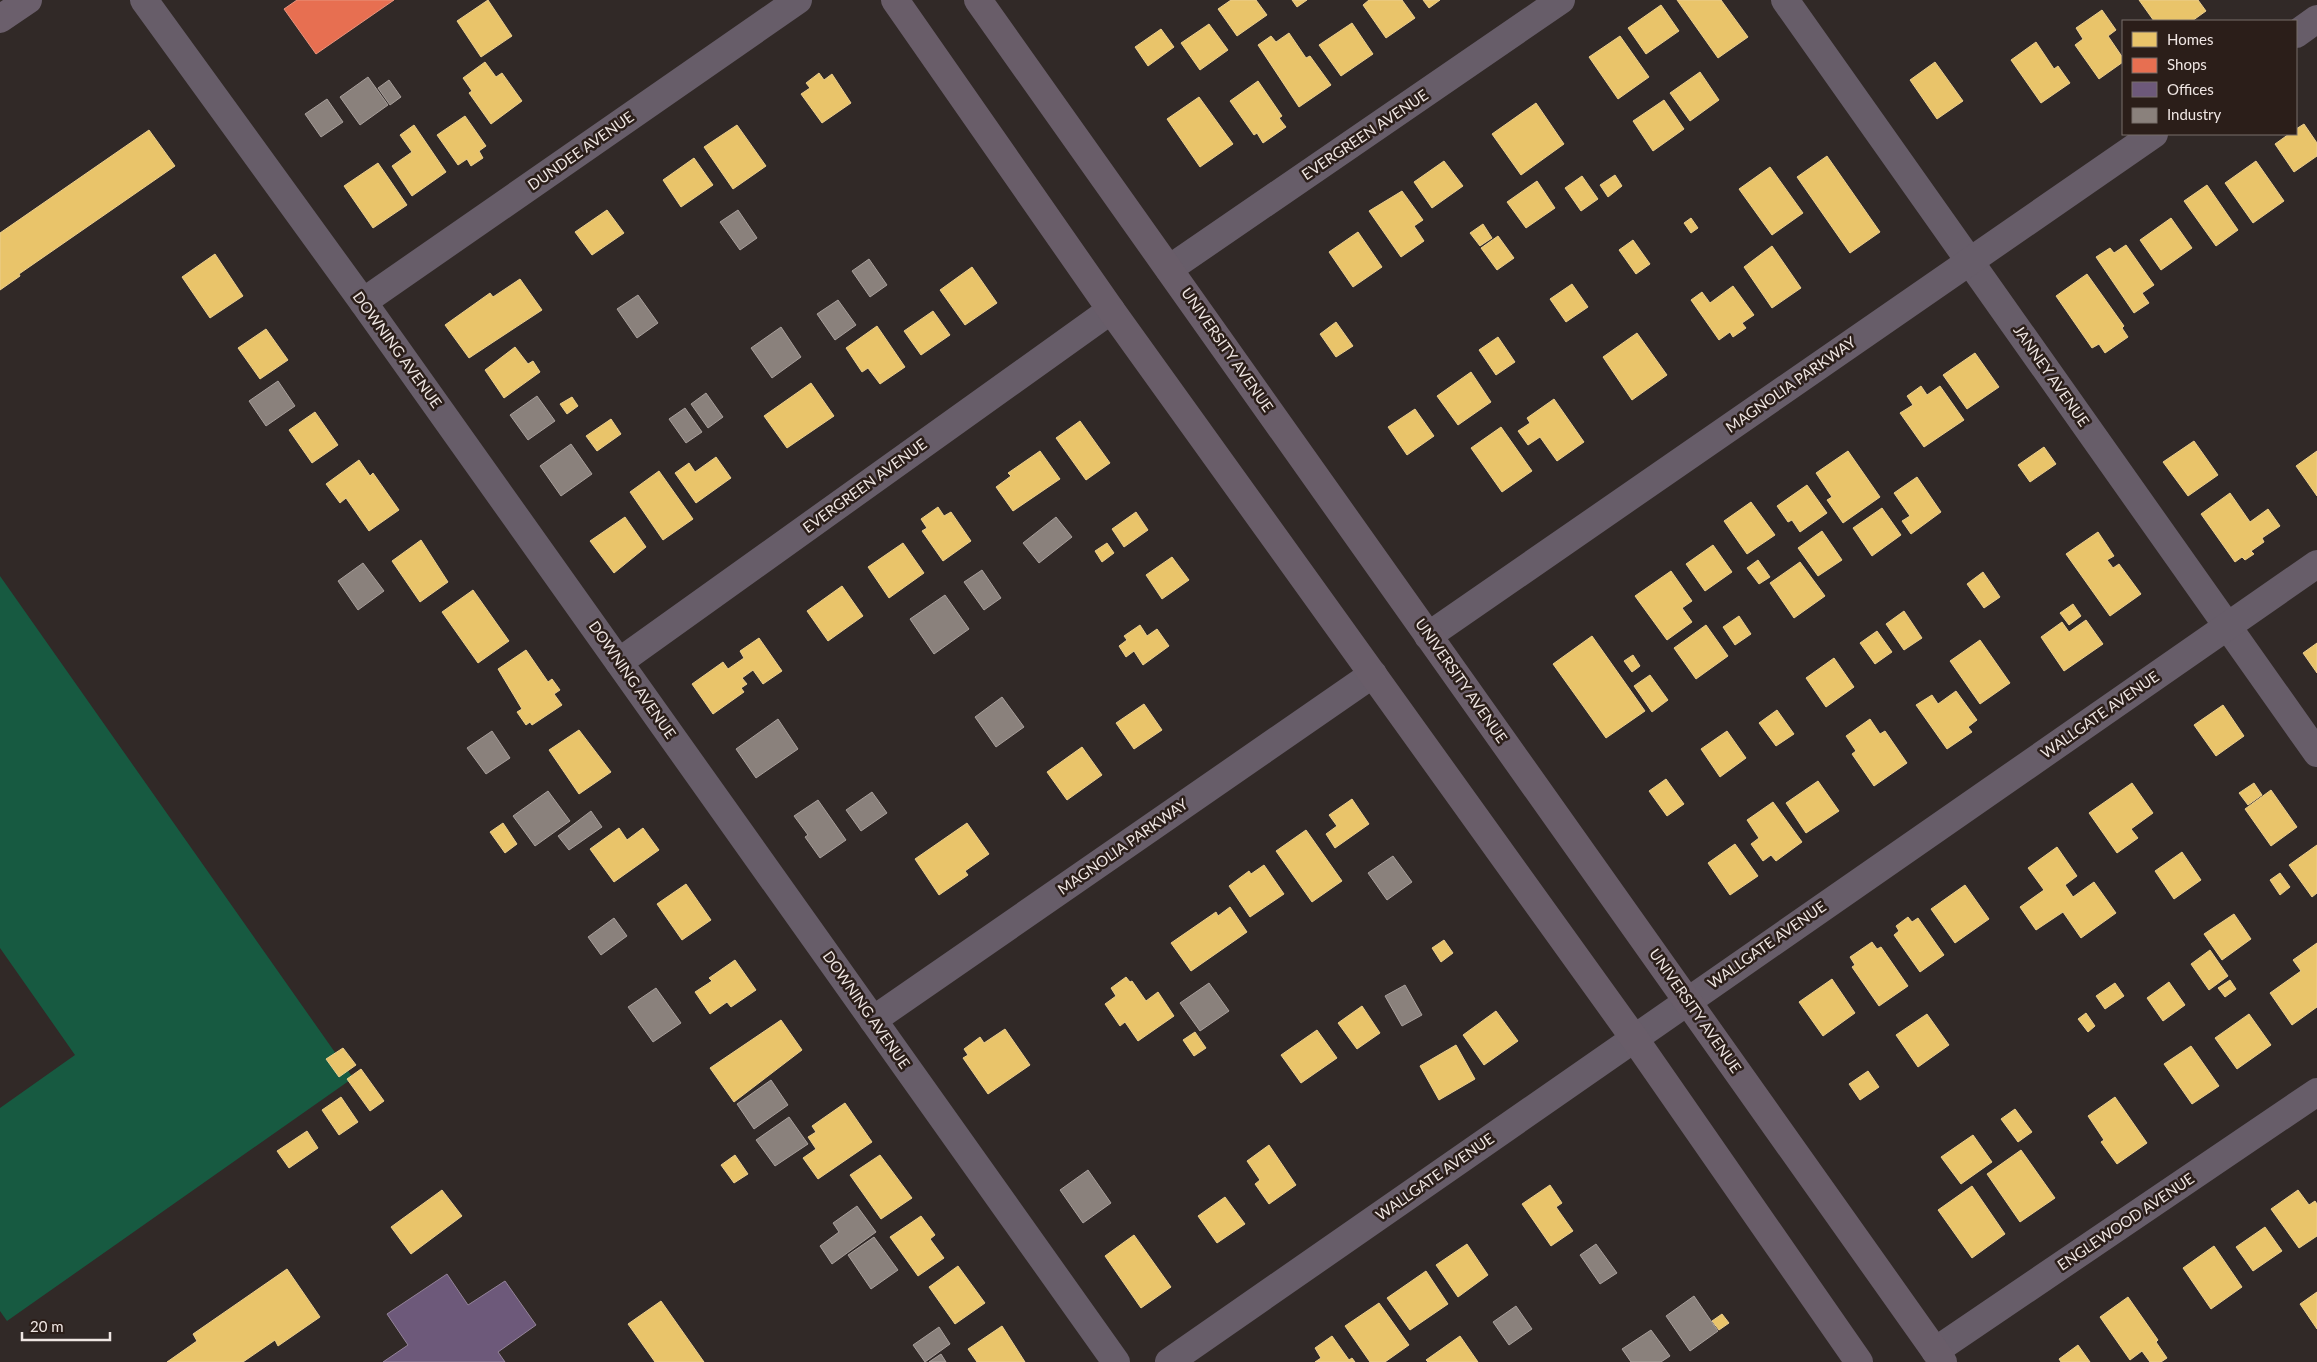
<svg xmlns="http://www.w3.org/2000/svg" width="2317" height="1362" font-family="Lato,sans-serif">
  <rect width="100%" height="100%" fill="#312927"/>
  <polygon fill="#175a41" points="0,576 353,1078 7,1321 0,1311 0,1108 75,1055 0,948"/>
  <g fill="#e9c46a" stroke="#ebce8e">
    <polygon points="488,0 512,36 481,57 457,21"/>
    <polygon points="1231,0 1256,0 1267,15 1237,36 1218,9"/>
    <polygon points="1292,0 1307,0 1297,7"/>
    <polygon points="1369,0 1402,0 1415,18 1386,38 1363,5"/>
    <polygon points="1423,0 1440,0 1429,8"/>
    <polygon points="1677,0 1721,0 1748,37 1718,58"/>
    <polygon points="2139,0 2198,0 2206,11 2192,21 2154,21"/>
    <polygon points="1661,5 1679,31 1646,54 1628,28"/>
    <polygon points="2102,10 2116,30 2108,36 2123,58 2123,62 2099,79 2075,45 2083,39 2076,28"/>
    <polygon points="1352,23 1373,54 1341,76 1319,45"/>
    <polygon points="1209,24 1228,50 1200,70 1181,43"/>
    <polygon points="1161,29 1174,47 1148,66 1135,47"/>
    <polygon points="1289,33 1306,58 1310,56 1331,85 1299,107 1258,45 1271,36 1276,42"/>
    <polygon points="1620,36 1649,77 1618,99 1589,57"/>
    <polygon points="2036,42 2054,69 2058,66 2070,83 2041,103 2011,60"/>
    <polygon points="485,62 496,77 502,73 522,101 491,124 469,93 472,91 463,78"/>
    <polygon points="1935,62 1963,101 1937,119 1910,80"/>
    <polygon points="1700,72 1719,100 1690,121 1670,93"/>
    <polygon points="819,73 824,80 832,74 851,103 822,123 801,94 810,88 806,83"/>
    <polygon points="1258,81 1282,116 1279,118 1286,127 1263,143 1257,133 1254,135 1230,101"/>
    <polygon points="1199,97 1233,144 1200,167 1167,119"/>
    <polygon points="1664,100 1684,129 1653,151 1633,121"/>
    <polygon points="1536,103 1564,144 1521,175 1492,134"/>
    <polygon points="465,116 486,146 479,151 483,158 471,166 467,159 458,165 437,135"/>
    <polygon points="2304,124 2317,143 2317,156 2294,172 2275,144 2289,134 2296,134 2296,129"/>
    <polygon points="414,125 446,172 412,196 392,166 412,152 400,135"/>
    <polygon points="737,125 766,166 733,189 704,147"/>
    <polygon points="149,130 175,166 19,274 20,276 0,290 0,233"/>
    <polygon points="1827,156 1880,232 1850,253 1797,177"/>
    <polygon points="694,158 713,185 681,207 663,180"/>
    <polygon points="1444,161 1463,186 1432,208 1414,182"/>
    <polygon points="2256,161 2284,201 2253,223 2225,183"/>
    <polygon points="378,163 407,205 373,228 344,186"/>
    <polygon points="1770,167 1803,213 1772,235 1739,189"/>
    <polygon points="1615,175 1622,186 1608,197 1600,185"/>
    <polygon points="1582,176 1598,199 1581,211 1565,188"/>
    <polygon points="1537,181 1555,208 1526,228 1507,202"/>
    <polygon points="2207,185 2238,230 2216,246 2184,201"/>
    <polygon points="1402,191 1423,220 1414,226 1424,241 1401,257 1369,211"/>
    <polygon points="607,210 624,233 592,255 575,232"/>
    <polygon points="1691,218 1698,228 1691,233 1684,223"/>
    <polygon points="2171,218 2192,248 2161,270 2140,240"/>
    <polygon points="1483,224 1492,238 1480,246 1470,233"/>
    <polygon points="1358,232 1382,267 1353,287 1329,252"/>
    <polygon points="1498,236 1514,258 1497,270 1481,248"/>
    <polygon points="1633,240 1650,264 1636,274 1619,250"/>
    <polygon points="2126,245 2154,285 2142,293 2149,303 2134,313 2096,257 2110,248 2114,253"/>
    <polygon points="1772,246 1801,288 1772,308 1744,267"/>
    <polygon points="215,254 243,296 210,318 182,277"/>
    <polygon points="972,267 997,303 965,325 940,290"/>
    <polygon points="2087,274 2124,326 2122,328 2128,337 2105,353 2099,344 2092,348 2056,296"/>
    <polygon points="520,279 542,310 469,358 445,325 490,293 493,297"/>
    <polygon points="1572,284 1588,307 1566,322 1550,299"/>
    <polygon points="1733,286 1754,315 1742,323 1746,328 1733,337 1730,332 1719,340 1691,300 1702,292 1710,303"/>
    <polygon points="933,311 950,335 921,355 904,331"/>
    <polygon points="1336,322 1353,346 1336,357 1320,334"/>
    <polygon points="877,326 905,367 880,384 868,368 862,372 846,348"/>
    <polygon points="266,329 288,360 260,379 238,348"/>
    <polygon points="1637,333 1667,375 1632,400 1603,357"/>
    <polygon points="1498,337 1515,362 1496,375 1479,350"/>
    <polygon points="515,347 528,364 533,361 540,372 504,398 485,370"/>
    <polygon points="1975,353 1999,387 1967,409 1943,375"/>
    <polygon points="1471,372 1491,402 1458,425 1437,396"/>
    <polygon points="811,383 834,416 787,448 764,416"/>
    <polygon points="1921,386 1927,395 1940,386 1964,420 1924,447 1900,413 1913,405 1907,396"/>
    <polygon points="572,397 578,406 567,414 560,404"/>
    <polygon points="1554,399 1584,442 1557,461 1540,437 1528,445 1518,431 1530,423 1527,418"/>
    <polygon points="1415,409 1434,436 1407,455 1388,427"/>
    <polygon points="315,412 338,445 312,463 289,430"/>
    <polygon points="611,419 621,434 597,451 586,436"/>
    <polygon points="1080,421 1110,463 1086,480 1056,438"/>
    <polygon points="1501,427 1532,471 1502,492 1471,448"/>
    <polygon points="2194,441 2218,475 2188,496 2163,462"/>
    <polygon points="2044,447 2056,464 2030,482 2018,465"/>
    <polygon points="1040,451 1060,479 1013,511 996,487 1011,476 1008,473"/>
    <polygon points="1848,451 1880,497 1843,523 1827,500 1832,497 1816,473"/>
    <polygon points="2317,451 2317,496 2296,466"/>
    <polygon points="716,457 731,478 696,503 675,473 689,463 695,472"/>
    <polygon points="359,460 370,476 373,473 399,510 369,531 346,498 340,503 326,484"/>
    <polygon points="659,471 693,519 663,540 630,492"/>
    <polygon points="1917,477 1941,512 1911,534 1902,521 1910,516 1894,493"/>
    <polygon points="1807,485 1827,513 1800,532 1792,520 1788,522 1777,506"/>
    <polygon points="2230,493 2250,522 2268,509 2280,526 2262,538 2264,542 2251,551 2254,554 2245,560 2242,557 2235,562 2201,514"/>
    <polygon points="1751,502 1775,535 1747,554 1724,521"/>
    <polygon points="938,507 944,516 951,512 971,541 943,561 922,531 927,528 921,519"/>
    <polygon points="1882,508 1901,535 1872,556 1853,528"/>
    <polygon points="1136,512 1148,530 1124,547 1112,529"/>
    <polygon points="625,517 646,547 614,573 590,541"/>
    <polygon points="1822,531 1842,560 1818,576 1798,548"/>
    <polygon points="2098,532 2114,556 2107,560 2113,568 2119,564 2141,594 2110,616 2066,554"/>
    <polygon points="421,540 448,582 420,602 392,561"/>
    <polygon points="903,543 924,573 889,598 868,567"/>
    <polygon points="1107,543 1114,553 1102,562 1095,551"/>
    <polygon points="1713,545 1732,572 1705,591 1686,564"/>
    <polygon points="1172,557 1189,580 1162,599 1146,575"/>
    <polygon points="1758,560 1770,577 1759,584 1747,568"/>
    <polygon points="1800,562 1825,596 1794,618 1770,583"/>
    <polygon points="1671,571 1692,601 1682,608 1692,622 1667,640 1635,596"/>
    <polygon points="1983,572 2000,597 1984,608 1967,584"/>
    <polygon points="842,586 863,616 828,641 807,611"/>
    <polygon points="473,590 509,641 478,663 442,612"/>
    <polygon points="2073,604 2081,616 2069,625 2060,613"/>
    <polygon points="1904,611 1922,638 1904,650 1886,624"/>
    <polygon points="1739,616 1751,634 1735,645 1723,627"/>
    <polygon points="2086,620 2103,644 2064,671 2041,637 2062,622 2069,632"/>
    <polygon points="1140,625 1147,636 1157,629 1169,646 1143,665 1134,651 1126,657 1119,646 1127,640 1124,636"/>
    <polygon points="1706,625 1728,656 1696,679 1674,648"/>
    <polygon points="1877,631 1892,652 1875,664 1860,643"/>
    <polygon points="1592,636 1645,711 1606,738 1553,664"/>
    <polygon points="759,638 782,671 763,684 753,670 742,678 747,684 741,688 744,692 713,714 692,684 723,662 728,669 744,658 740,651"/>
    <polygon points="1980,640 2010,683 1980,704 1950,661"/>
    <polygon points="2317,643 2317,673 2303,653"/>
    <polygon points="526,650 548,682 552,679 560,690 554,694 562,705 532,725 530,722 526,725 517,712 522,709 498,669"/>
    <polygon points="1633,655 1640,666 1632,672 1624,661"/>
    <polygon points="1834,658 1854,687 1826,707 1806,678"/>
    <polygon points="1650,675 1668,700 1652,712 1634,686"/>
    <polygon points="1956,691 1977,720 1968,727 1972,732 1947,749 1916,705 1932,695 1938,704"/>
    <polygon points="1144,704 1162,730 1134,749 1116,723"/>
    <polygon points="2223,705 2244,736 2216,756 2194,725"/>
    <polygon points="1777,710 1794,734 1776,746 1759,723"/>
    <polygon points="1870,719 1880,734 1885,731 1907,763 1874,786 1852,754 1856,751 1846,736"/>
    <polygon points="579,730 611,772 579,794 549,750"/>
    <polygon points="1727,731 1746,758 1720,777 1701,749"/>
    <polygon points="1082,747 1102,775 1067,800 1047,772"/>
    <polygon points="1666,779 1684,804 1667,816 1649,791"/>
    <polygon points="1818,781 1839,811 1806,833 1786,803"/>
    <polygon points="2132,783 2153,813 2131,829 2138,838 2117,853 2089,813"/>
    <polygon points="2254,783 2262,795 2248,805 2239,793"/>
    <polygon points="2271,790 2297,827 2271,846 2245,809"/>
    <polygon points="1352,799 1369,824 1335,848 1326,834 1337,826 1329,815"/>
    <polygon points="1773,802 1802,842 1776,861 1771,855 1763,861 1751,844 1759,838 1747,820"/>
    <polygon points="503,823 517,844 505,853 490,832"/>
    <polygon points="967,823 989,854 965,871 968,875 939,895 915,859"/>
    <polygon points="619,828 627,840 643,828 659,850 614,882 590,849"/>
    <polygon points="1306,830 1342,881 1312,902 1276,851"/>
    <polygon points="1735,844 1758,876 1730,895 1708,863"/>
    <polygon points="2317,845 2317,893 2312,897 2289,865"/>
    <polygon points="2057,847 2077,876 2065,885 2073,897 2094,882 2116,913 2081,938 2063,912 2036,930 2020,907 2044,890 2028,868"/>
    <polygon points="2182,852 2201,880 2174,899 2155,871"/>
    <polygon points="1264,865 1284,894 1250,917 1229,886 1249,871 1251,874"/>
    <polygon points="2280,873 2290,887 2280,895 2270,880"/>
    <polygon points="686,884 711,920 682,940 657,904"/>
    <polygon points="1965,885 1989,919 1955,943 1931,909"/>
    <polygon points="1230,907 1247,932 1191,971 1171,943 1216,912 1218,916"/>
    <polygon points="2234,914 2251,939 2222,960 2204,934"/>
    <polygon points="1908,917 1912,922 1918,918 1944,955 1920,972 1894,935 1899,931 1896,926"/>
    <polygon points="1444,940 1453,953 1441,962 1432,948"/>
    <polygon points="1872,942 1877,949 1881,947 1908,986 1879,1006 1852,967 1855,965 1850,957"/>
    <polygon points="2317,943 2317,1007 2292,1025 2270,993 2301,971 2293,960"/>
    <polygon points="2210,950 2228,976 2209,990 2191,964"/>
    <polygon points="735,960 756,990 731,1007 727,1002 710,1014 695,992 712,981 709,978"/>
    <polygon points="1126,977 1130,982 1132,981 1146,1001 1158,992 1174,1016 1138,1041 1125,1022 1120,1026 1105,1004 1116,996 1111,988"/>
    <polygon points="1832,979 1855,1013 1823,1036 1799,1002"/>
    <polygon points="2230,980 2236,989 2225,997 2218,988"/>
    <polygon points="2169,982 2185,1005 2163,1021 2147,998"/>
    <polygon points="2115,983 2124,996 2105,1009 2096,996"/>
    <polygon points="1362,1006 1380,1033 1357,1049 1338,1023"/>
    <polygon points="1496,1011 1518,1041 1484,1065 1463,1035"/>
    <polygon points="2086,1013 2095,1026 2088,1032 2078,1019"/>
    <polygon points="1927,1014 1949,1045 1918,1067 1896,1035"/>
    <polygon points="2249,1014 2271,1045 2237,1069 2215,1038"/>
    <polygon points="781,1020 802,1050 734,1102 710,1068"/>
    <polygon points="1005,1029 1030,1065 988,1094 963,1058 968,1055 964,1049 980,1037 984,1043"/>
    <polygon points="1317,1030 1337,1058 1301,1083 1281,1055"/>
    <polygon points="1195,1032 1206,1048 1194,1056 1183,1040"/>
    <polygon points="1456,1045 1475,1079 1439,1100 1420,1066"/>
    <polygon points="2191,1046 2219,1086 2192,1104 2164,1064"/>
    <polygon points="343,1048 356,1065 339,1077 326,1059"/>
    <polygon points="361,1069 384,1101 370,1111 347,1079"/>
    <polygon points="1868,1071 1879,1087 1860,1100 1849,1084"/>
    <polygon points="341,1097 358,1122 339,1135 322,1110"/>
    <polygon points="2115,1097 2147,1143 2117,1164 2101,1142 2104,1140 2088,1116"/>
    <polygon points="845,1103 872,1142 818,1179 803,1158 816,1149 808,1137 816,1132 812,1126"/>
    <polygon points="2015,1109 2032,1132 2018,1142 2001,1119"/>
    <polygon points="307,1131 318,1148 289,1168 277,1151"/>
    <polygon points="1973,1135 1992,1162 1961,1184 1941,1157"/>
    <polygon points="1269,1145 1296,1185 1269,1204 1255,1184 1260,1180 1247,1161"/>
    <polygon points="2021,1150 2055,1198 2020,1222 1987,1174"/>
    <polygon points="735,1155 748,1174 734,1183 721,1165"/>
    <polygon points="880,1155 912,1198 881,1219 850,1175"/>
    <polygon points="1550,1185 1562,1203 1556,1207 1573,1231 1551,1246 1522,1204"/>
    <polygon points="1972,1186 2005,1234 1972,1258 1938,1210"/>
    <polygon points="442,1190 462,1216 411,1254 391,1227"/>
    <polygon points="2298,1190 2309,1205 2315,1201 2317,1204 2317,1236 2299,1248 2271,1209"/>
    <polygon points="1225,1197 1245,1224 1217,1243 1198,1216"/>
    <polygon points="921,1216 935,1235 930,1239 944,1258 918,1276 890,1237"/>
    <polygon points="2265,1227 2282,1251 2253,1271 2236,1247"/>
    <polygon points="1134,1235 1171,1287 1141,1308 1105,1256"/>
    <polygon points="1467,1244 1488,1275 1458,1297 1436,1265"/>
    <polygon points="2214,1246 2242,1287 2211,1309 2183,1268"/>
    <polygon points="958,1266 985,1303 955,1324 929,1287"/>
    <polygon points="287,1269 320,1317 278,1346 275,1340 243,1362 167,1362 197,1341 193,1334"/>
    <polygon points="1426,1271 1448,1304 1410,1330 1387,1298"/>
    <polygon points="2317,1292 2317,1329 2300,1304"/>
    <polygon points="2128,1297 2158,1340 2156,1342 2167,1358 2161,1362 2150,1362 2142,1351 2130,1360 2100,1317"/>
    <polygon points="661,1301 704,1362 655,1362 628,1324"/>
    <polygon points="1379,1303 1409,1345 1385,1362 1370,1362 1345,1326"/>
    <polygon points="1722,1314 1729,1323 1719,1330 1712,1321"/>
    <polygon points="1002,1326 1025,1362 977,1362 968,1349"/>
    <polygon points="1332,1336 1349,1360 1352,1358 1355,1362 1315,1362 1321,1358 1315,1348"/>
    <polygon points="1460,1336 1478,1362 1428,1362 1426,1360"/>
    <polygon points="2078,1345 2090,1362 2061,1362 2059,1359"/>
  </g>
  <polygon fill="#e76f51" stroke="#e9937d" points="297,0 394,0 316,54 284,9"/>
  <polygon fill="#6d597a" stroke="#94839a" points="447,1274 468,1305 505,1281 536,1325 498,1352 505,1362 383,1362 408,1345 387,1314"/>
  <g fill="#8a817c" stroke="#a89f9b">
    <polygon points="368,77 388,105 360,125 340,97"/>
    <polygon points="389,80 401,97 390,105 378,88"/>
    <polygon points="327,99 343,122 321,137 305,114"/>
    <polygon points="738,210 757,238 740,250 720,222"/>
    <polygon points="869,259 887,285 870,297 852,271"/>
    <polygon points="638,295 658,323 637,338 617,309"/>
    <polygon points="838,300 856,325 835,340 817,314"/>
    <polygon points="781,327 801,357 772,378 751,348"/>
    <polygon points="278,381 295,406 266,426 249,401"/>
    <polygon points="706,393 723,417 708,428 691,404"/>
    <polygon points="537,396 555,421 528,440 510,415"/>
    <polygon points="685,408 702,432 686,443 669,419"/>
    <polygon points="571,444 592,474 561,496 540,466"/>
    <polygon points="1056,517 1072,537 1039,563 1023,543"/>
    <polygon points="363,563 384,591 358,610 338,581"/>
    <polygon points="982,570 1001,598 984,610 964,582"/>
    <polygon points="945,595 969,629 934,654 910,619"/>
    <polygon points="1002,697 1024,727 996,747 975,717"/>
    <polygon points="778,719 798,749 756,778 736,749"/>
    <polygon points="492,731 510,758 486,774 467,748"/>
    <polygon points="548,791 570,821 535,846 513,816"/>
    <polygon points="872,792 887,813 861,831 846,810"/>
    <polygon points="818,800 846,840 820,858 805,837 808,835 794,816"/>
    <polygon points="591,811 602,827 569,850 558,836"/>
    <polygon points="1393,856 1412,882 1387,900 1368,873"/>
    <polygon points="614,918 627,936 601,955 588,937"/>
    <polygon points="1209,983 1229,1011 1200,1031 1180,1003"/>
    <polygon points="1405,985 1422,1015 1402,1026 1385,996"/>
    <polygon points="656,988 681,1023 653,1042 628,1007"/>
    <polygon points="771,1080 788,1105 754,1129 737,1104"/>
    <polygon points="789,1117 808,1144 775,1166 756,1140"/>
    <polygon points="1088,1170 1111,1203 1083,1223 1060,1190"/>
    <polygon points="857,1206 876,1232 832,1264 820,1246 839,1232 833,1223"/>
    <polygon points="874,1237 898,1270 871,1289 848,1255"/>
    <polygon points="1596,1244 1617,1273 1600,1284 1580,1255"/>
    <polygon points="1694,1296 1718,1331 1690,1351 1666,1316"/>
    <polygon points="1516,1306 1532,1329 1509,1345 1493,1322"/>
    <polygon points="939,1327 950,1344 925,1362 913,1345"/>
    <polygon points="1651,1330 1670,1356 1661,1362 1631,1362 1622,1349"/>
    <polygon points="941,1354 946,1362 929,1362"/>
  </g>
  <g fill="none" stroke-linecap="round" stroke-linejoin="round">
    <g stroke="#675d69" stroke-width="28">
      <polyline points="144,0 363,302 1116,1362"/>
      <polyline points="1785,0 2317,753"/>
      <polyline points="2296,34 2317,19"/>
      <polyline points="1169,269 1561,0"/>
      <polyline points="363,302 798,0"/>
      <polyline points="1428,636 2154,134"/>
      <polyline points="619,662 1111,310"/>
      <polyline points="873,1020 1373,674"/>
      <polyline points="1935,1351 2317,1092"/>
      <polyline points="1169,1362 2317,564"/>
    </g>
    <polyline stroke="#6b5f6c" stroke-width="28" points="0,19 28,0"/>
    <g stroke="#695d69" stroke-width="28">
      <polyline points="895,0 1111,310 1634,1038 1859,1362"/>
      <polyline points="978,0 1943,1362"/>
    </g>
  </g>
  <g text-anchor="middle" stroke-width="5" stroke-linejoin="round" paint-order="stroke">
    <g font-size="15" fill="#efe6e3" stroke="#2b1e19">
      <text transform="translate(1365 135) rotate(-34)" y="5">EVERGREEN AVENUE</text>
      <text transform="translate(581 151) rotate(-35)" y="5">DUNDEE AVENUE</text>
      <text transform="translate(397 350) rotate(54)" y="5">DOWNING AVENUE</text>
      <text transform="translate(1227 350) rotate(55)" y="5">UNIVERSITY AVENUE</text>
      <text transform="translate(2051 376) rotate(55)" y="5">JANNEY AVENUE</text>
      <text transform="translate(1791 385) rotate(-35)" y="5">MAGNOLIA PARKWAY</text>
      <text transform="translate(865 486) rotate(-36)" y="5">EVERGREEN AVENUE</text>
      <text transform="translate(632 680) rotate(55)" y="5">DOWNING AVENUE</text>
      <text transform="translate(1461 681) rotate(55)" y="5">UNIVERSITY AVENUE</text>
      <text transform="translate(2100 715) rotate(-35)" y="5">WALLGATE AVENUE</text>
      <text transform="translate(1123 847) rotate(-35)" y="5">MAGNOLIA PARKWAY</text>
      <text transform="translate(1767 945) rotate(-35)" y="5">WALLGATE AVENUE</text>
      <text transform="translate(866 1010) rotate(55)" y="5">DOWNING AVENUE</text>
      <text transform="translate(1695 1011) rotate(55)" y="5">UNIVERSITY AVENUE</text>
      <text transform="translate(1435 1177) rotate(-35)" y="5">WALLGATE AVENUE</text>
      <text transform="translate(2126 1222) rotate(-34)" y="5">ENGLEWOOD AVENUE</text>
    </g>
  </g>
  <rect x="2122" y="20" width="175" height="115" fill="#2b1e19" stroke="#796e6a"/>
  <rect x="2132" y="32" width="25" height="15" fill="#e9c46a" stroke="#796e6a"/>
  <text x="2167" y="45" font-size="15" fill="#efe6e3">Homes</text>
  <rect x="2132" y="58" width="25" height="15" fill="#e76f51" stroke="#796e6a"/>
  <text x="2167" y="70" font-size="15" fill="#efe6e3">Shops</text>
  <rect x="2132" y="82" width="25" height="15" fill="#6d597a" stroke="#796e6a"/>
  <text x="2167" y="95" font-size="15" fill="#efe6e3">Offices</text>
  <rect x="2132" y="108" width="25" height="15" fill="#8a817c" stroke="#796e6a"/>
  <text x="2167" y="120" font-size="15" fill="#efe6e3">Industry</text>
  <path d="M22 1332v8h88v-8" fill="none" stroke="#efe6e3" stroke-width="2.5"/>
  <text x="30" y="1332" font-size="15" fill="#efe6e3" stroke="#2b1e19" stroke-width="4" paint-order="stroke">20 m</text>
</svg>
